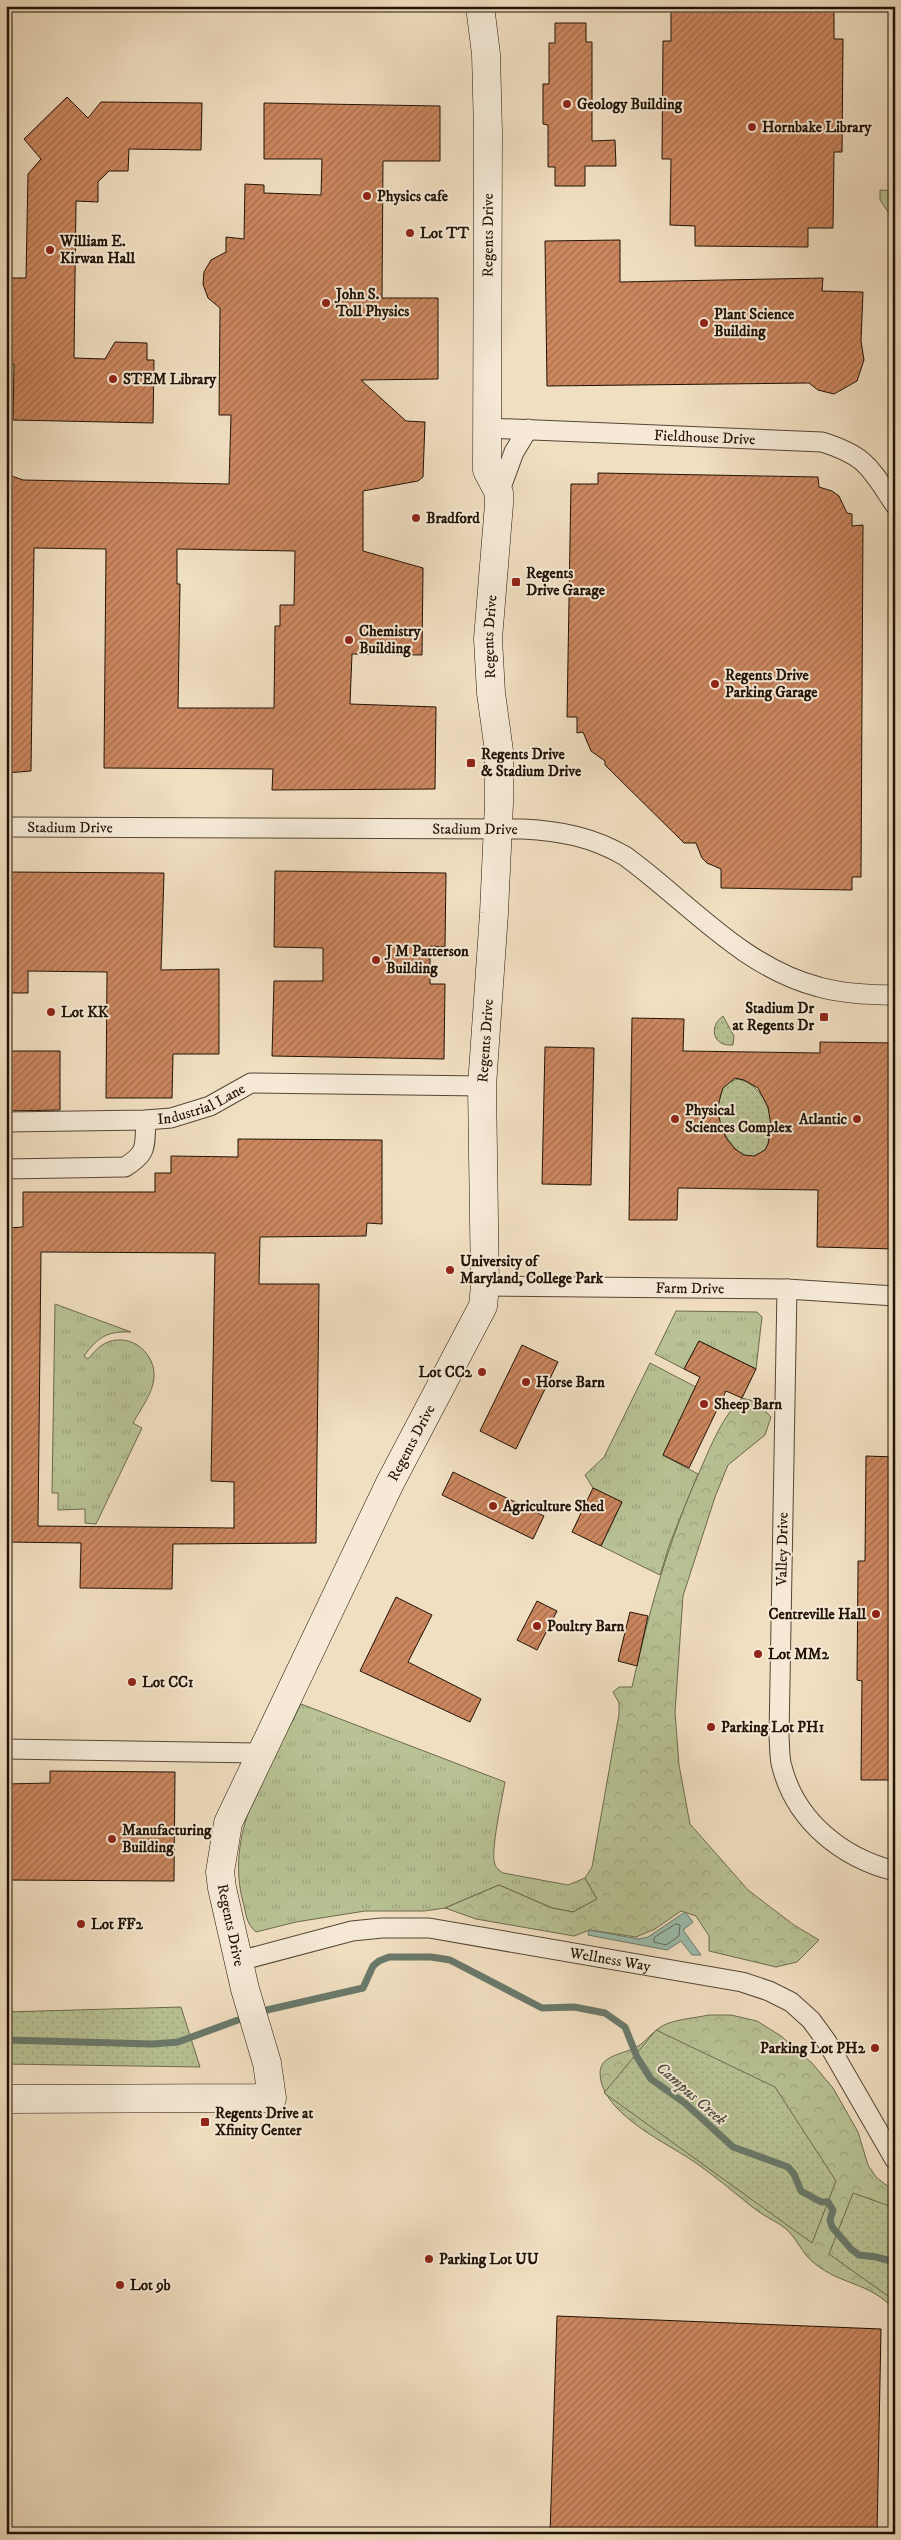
<svg xmlns="http://www.w3.org/2000/svg" width="901" height="2540" font-family="'IM FELL DW Pica',serif">
  <defs>
    <pattern id="grass-tufts" width="24" height="20" patternUnits="userSpaceOnUse" patternTransform="scale(1.25)"><rect width="24" height="20" fill="#b8c294"/><path d="M3 7l-1-3M5 7V3M7 7l1-3M15 17l-1-3M17 17v-4M19 17l1-3" fill="none" stroke="#9ea67e"/></pattern>
    <pattern id="forest-crowns" width="20" height="18" patternUnits="userSpaceOnUse" patternTransform="scale(1.25)"><rect width="20" height="18" fill="#b8c294"/><path d="M2 6a3 3 0 1 1 6 0M12 15a3 3 0 1 1 6 0" fill="none" stroke="#9ea67e"/></pattern>
    <pattern id="park-dots" width="8" height="8" patternUnits="userSpaceOnUse" patternTransform="scale(1.25)"><rect width="8" height="8" fill="#b8c294"/><path d="M2 2h.1M6 6h.1" fill="none" stroke="#9ea67e" stroke-width="1.8" stroke-linecap="round"/></pattern>
    <pattern id="building-hatch" width="6" height="6" patternUnits="userSpaceOnUse" patternTransform="scale(1.25)"><rect width="6" height="6" fill="#cc875f"/><path d="M-1 1l2-2M0 6l6-6M5 7l2-2" fill="none" stroke="#a56d4c"/></pattern>
  </defs>
  <rect width="100%" height="100%" fill="#f1dfc1"/>
  <filter id="stains"><feTurbulence type="fractalNoise" baseFrequency=".004" numOctaves="4"/><feColorMatrix values="0 0 0 0 .2 0 0 0 0 .09 0 0 0 0 .02 0 0 0 .5 -.17"/></filter>
  <radialGradient id="worn" r=".72"><stop offset=".6" stop-color="#630" stop-opacity="0"/><stop offset="1" stop-color="#630" stop-opacity=".3"/></radialGradient>
  <g fill="url(#grass-tufts)" stroke="#6c6a4d">
    <polygon points="880,190 895,191 895,222 880,200"/>
    <path d="M 55,1304 L 131,1332 C 107,1331 98,1337 84,1356 L 88,1359 C 93,1353 100,1345 108,1342 C 132,1333 156,1354 154,1378 C 153,1393 140,1410 133,1423 L 142,1428 L 96,1524 L 85,1523 L 85,1509 L 58,1510 L 58,1493 L 52,1493 Z"/>
    <polygon points="676,1311 757,1312 762,1317 756,1369 699,1341 684,1369 655,1354"/>
    <polygon points="650,1363 696,1387 663,1455 698,1474 670,1543 660,1575 601,1546 622,1502 593,1488 585,1475 604,1457"/>
    <path d="M 301,1704 L 505,1782 C 502,1800 490,1851 495,1865 C 497,1869 500,1871 503,1873 L 568,1885 L 585,1878 L 597,1899 L 573,1912 L 552,1908 L 499,1885 L 445,1908 L 424,1911 L 365,1911 L 296,1922 L 256,1932 C 246,1924 246,1913 243,1902 C 224,1829 270,1766 301,1704 Z"/>
  </g>
  <g fill="url(#forest-crowns)" stroke="#6c6a4d">
    <path d="M 742,1398 L 757,1402 L 771,1417 L 765,1435 L 728,1465 L 715,1497 L 683,1596 L 675,1712 L 679,1765 L 690,1824 L 748,1890 L 794,1925 L 819,1940 L 797,1962 L 776,1967 L 709,1951 L 709,1936 L 696,1916 L 681,1911 L 655,1929 L 636,1937 L 590,1930 L 574,1936 L 476,1919 L 445,1908 L 499,1885 L 552,1908 L 573,1912 L 597,1899 L 585,1878 L 592,1867 L 619,1714 L 619,1703 L 613,1692 L 619,1687 L 632,1687 C 649,1611 669,1538 702,1466 C 712,1443 723,1416 742,1398 Z"/>
    <path d="M 709,2015 L 731,2015 L 757,2021 L 781,2036 L 812,2063 L 833,2088 L 858,2132 L 868,2165 L 876,2177 L 895,2192 L 895,2310 C 868,2281 842,2286 814,2263 C 802,2254 797,2238 785,2228 C 777,2222 768,2218 759,2212 C 735,2194 712,2173 687,2157 C 660,2140 599,2110 600,2072 C 601,2053 630,2054 641,2044 C 650,2037 654,2030 664,2025 C 677,2019 695,2018 709,2015 Z"/>
  </g>
  <g fill="url(#park-dots)" stroke="#6c6a4d">
    <path d="M 723,1016 L 734,1036 L 733,1045 C 713,1047 708,1027 723,1016 Z"/>
    <path d="M 738,1079 C 765,1084 781,1126 766,1148 C 740,1186 689,1090 738,1079 Z"/>
    <polygon points="181,2007 200,2067 6,2064 6,2012"/>
    <polygon points="656,2030 775,2087 836,2181 812,2243 604,2093"/>
    <polygon points="853,2193 895,2208 895,2301 829,2254"/>
  </g>
  <polygon fill="#9bbdae" stroke="#6a796b" points="685,1912 693,1922 683,1930 701,1955 692,1955 681,1941 667,1950 588,1935 589,1930 639,1939 648,1937"/>
  <g fill="none" stroke-linecap="round" stroke-linejoin="round">
    <polygon stroke="#5e685a" stroke-width="1" points="676,1924 680,1925 679,1936 666,1945 654,1942 654,1938"/>
    <g stroke="#6a796b" stroke-width="7">
      <polyline points="267,2010 363,1988 373,1966 379,1961 389,1957 431,1957 450,1960 542,2008 574,2007 605,2013 625,2027 637,2057 651,2079 686,2104 733,2147 788,2167 794,2174 801,2191 821,2202 828,2202 833,2210 830,2220 832,2227 851,2249 859,2255 876,2257 895,2262"/>
      <polyline points="6,2040 153,2044 178,2042 238,2020"/>
    </g>
  </g>
  <g fill="url(#building-hatch)" stroke="#211306" fill-rule="evenodd">
    <polygon points="671,6 834,6 834,39 843,39 842,152 834,152 833,228 808,228 808,247 695,246 695,226 670,225 671,159 662,159 663,41 671,41"/>
    <polygon points="555,23 586,23 586,42 592,42 592,141 615,140 616,166 585,166 585,186 555,186 555,167 548,167 548,125 543,124 543,84 549,84 549,43 555,43"/>
    <polygon points="67,97 88,118 101,102 202,103 201,150 129,149 128,171 109,171 98,182 98,202 76,201 74,358 105,359 115,342 147,343 147,360 154,360 153,423 13,420 14,364 6,364 6,278 26,278 28,174 41,159 24,139"/>
    <path d="M 264,103 L 440,106 L 440,161 L 383,161 L 382,298 L 438,298 L 438,379 L 361,380 L 406,421 L 425,422 L 423,477 L 418,481 L 363,491 L 363,551 L 423,568 L 422,655 L 352,654 L 350,704 L 436,707 L 435,789 L 272,790 L 273,769 L 104,768 L 106,549 L 34,548 L 31,771 L 6,773 L 6,474 L 23,480 L 229,484 L 231,415 L 219,415 L 220,308 L 208,298 L 203,284 L 204,272 L 211,260 L 226,252 L 226,237 L 244,239 L 245,184 L 264,185 L 264,193 L 321,195 L 322,159 L 264,159 ZM 177,549 L 295,551 L 294,605 L 280,605 L 280,626 L 275,626 L 274,708 L 178,708 L 180,584 L 177,584 Z"/>
    <polygon points="620,240 620,282 823,278 822,291 863,292 861,341 864,360 857,381 834,394 818,390 809,383 547,386 545,241"/>
    <polygon points="598,473 818,477 819,487 832,491 839,496 847,513 852,514 852,526 863,525 861,877 852,877 852,890 721,888 721,869 707,863 702,858 696,843 684,843 605,765 605,761 591,751 583,732 577,733 577,717 567,717 571,484 598,484"/>
    <polygon points="275,871 446,873 445,947 430,946 430,984 445,984 444,1059 272,1056 274,981 323,981 323,948 274,947"/>
    <polygon points="6,872 164,873 161,970 219,969 219,1054 173,1054 172,1098 106,1098 107,972 28,971 28,993 7,993"/>
    <path d="M 632,1018 L 684,1019 L 683,1051 L 820,1053 L 820,1042 L 895,1043 L 895,1249 L 817,1247 L 818,1190 L 678,1188 L 677,1220 L 629,1220 ZM 735,1078 L 744,1080 L 758,1088 L 768,1107 L 771,1126 L 768,1144 L 765,1150 L 754,1156 L 744,1155 L 735,1149 L 726,1138 L 720,1122 L 718,1107 L 721,1094 L 723,1088 Z"/>
    <polygon points="545,1047 594,1048 591,1185 542,1184"/>
    <polygon points="6,1051 60,1051 60,1110 6,1111"/>
    <path d="M 238,1139 L 382,1140 L 382,1224 L 367,1223 L 366,1236 L 260,1237 L 259,1284 L 319,1284 L 316,1543 L 173,1544 L 172,1589 L 80,1588 L 81,1543 L 6,1542 L 7,1228 L 23,1227 L 23,1192 L 155,1192 L 155,1173 L 171,1173 L 171,1156 L 238,1157 ZM 41,1252 L 215,1253 L 211,1481 L 234,1482 L 234,1528 L 38,1526 Z"/>
    <polygon points="699,1341 756,1369 742,1398 726,1391 689,1468 663,1455 700,1377 684,1369"/>
    <polygon points="522,1345 558,1362 516,1449 480,1431"/>
    <polygon points="866,1456 895,1457 895,1780 861,1780 862,1681 857,1680 858,1570 858,1561 865,1561"/>
    <polygon points="453,1472 544,1516 533,1539 442,1495"/>
    <polygon points="593,1488 622,1502 601,1546 572,1532"/>
    <polygon points="396,1597 432,1615 408,1662 481,1699 470,1722 360,1671"/>
    <polygon points="537,1601 557,1611 537,1650 517,1640"/>
    <polygon points="630,1612 648,1616 637,1666 618,1661"/>
    <polygon points="50,1771 175,1772 174,1881 6,1880 6,1784 50,1783"/>
    <polygon points="557,2316 881,2329 877,2534 550,2534"/>
  </g>
  <g fill="none" stroke-linecap="round" stroke-linejoin="round">
    <defs>
      <g id="street">
        <path id="s1" d="M 487,428 L 822,442 C 867,456 870,468 895,505"/>
        <polyline points="499,493 514,452 528,429"/>
        <path id="s2" d="M 6,827 L 523,829 C 561,831 592,837 625,856 C 687,901 743,968 819,987 C 844,994 869,995 895,995"/>
        <path id="s3" d="M 6,1122 L 146,1120 L 171,1118 L 210,1106 L 251,1083 L 482,1086"/>
        <path d="M 6,1169 L 125,1167 C 149,1152 144,1146 146,1120"/>
        <path id="s4" d="M 485,1286 L 787,1289 L 895,1296"/>
        <path d="M 787,1289 L 779,1737 C 780,1746 779,1758 782,1767 C 796,1821 842,1858 895,1871"/>
        <polyline points="6,1749 261,1753"/>
        <path id="s5" d="M 239,1961 L 352,1931 L 382,1928 L 429,1928 L 742,1982 L 769,1991 L 791,2002 L 811,2020 L 827,2042 L 895,2160"/>
      </g>
      <g id="secondary">
        <path id="s6" d="M 6,2099 L 272,2098 L 267,2063 L 245,1989 L 222,1888 L 220,1872 L 228,1823 L 390,1483 L 483,1306 L 485,1286 L 482,1086 L 494,913 L 499,803 L 499,751 L 491,693 L 488,639 L 499,504 L 499,493 L 487,470 L 488,132 L 486,54 L 480,6"/>
      </g>
    </defs>
    <use href="#street" stroke="#554635" stroke-width="21"/>
    <use href="#secondary" stroke="#211306" stroke-width="29"/>
    <use href="#street" stroke="#f6ead7" stroke-width="19"/>
    <use href="#secondary" stroke="#f6ead7" stroke-width="28"/>
  </g>
  <g fill="#8f2418" stroke="#f6ead7" stroke-width="2">
    <circle cx="567" cy="104" r="5"/>
    <circle cx="752" cy="127" r="5"/>
    <circle cx="367" cy="196" r="5"/>
    <circle cx="410" cy="233" r="5"/>
    <circle cx="50" cy="250" r="5"/>
    <circle cx="326" cy="303" r="5"/>
    <circle cx="704" cy="323" r="5"/>
    <circle cx="113" cy="379" r="5"/>
    <circle cx="416" cy="518" r="5"/>
    <rect x="511" y="577" width="10" height="10" rx="2.5"/>
    <circle cx="349" cy="640" r="5"/>
    <circle cx="715" cy="684" r="5"/>
    <rect x="466" y="758" width="10" height="10" rx="2.5"/>
    <circle cx="376" cy="960" r="5"/>
    <circle cx="51" cy="1012" r="5"/>
    <rect x="819" y="1012" width="10" height="10" rx="2.5"/>
    <circle cx="675" cy="1119" r="5"/>
    <circle cx="857" cy="1119" r="5"/>
    <circle cx="450" cy="1270" r="5"/>
    <circle cx="482" cy="1372" r="5"/>
    <circle cx="526" cy="1382" r="5"/>
    <circle cx="704" cy="1404" r="5"/>
    <circle cx="493" cy="1506" r="5"/>
    <circle cx="876" cy="1614" r="5"/>
    <circle cx="537" cy="1626" r="5"/>
    <circle cx="758" cy="1654" r="5"/>
    <circle cx="132" cy="1682" r="5"/>
    <circle cx="711" cy="1727" r="5"/>
    <circle cx="112" cy="1839" r="5"/>
    <circle cx="81" cy="1924" r="5"/>
    <circle cx="875" cy="2048" r="5"/>
    <rect x="200" y="2117" width="10" height="10" rx="2.5"/>
    <circle cx="429" cy="2259" r="5"/>
    <circle cx="120" cy="2285" r="5"/>
  </g>
  <g text-anchor="middle" stroke-width="4" stroke-linejoin="round" paint-order="stroke">
    <g font-size="15" font-weight="bold" fill="#211306" stroke="#f6ead7" text-anchor="start">
      <text x="577" y="109">Geology Building</text>
      <text x="762" y="132">Hornbake Library</text>
      <text x="377" y="201">Physics cafe</text>
      <text x="420" y="238">Lot TT</text>
      <text x="60" y="246">William E.<tspan x="60" dy="17">Kirwan Hall</tspan></text>
      <text x="336" y="299">John S.<tspan x="336" dy="17">Toll Physics</tspan></text>
      <text x="714" y="319">Plant Science<tspan x="714" dy="17">Building</tspan></text>
      <text x="123" y="384">STEM Library</text>
      <text x="426" y="523">Bradford</text>
      <text x="526" y="578">Regents<tspan x="526" dy="17">Drive Garage</tspan></text>
      <text x="359" y="636">Chemistry<tspan x="359" dy="17">Building</tspan></text>
      <text x="725" y="680">Regents Drive<tspan x="725" dy="17">Parking Garage</tspan></text>
      <text x="481" y="759">Regents Drive<tspan x="481" dy="17">&amp; Stadium Drive</tspan></text>
      <text x="386" y="956">J M Patterson<tspan x="386" dy="17">Building</tspan></text>
      <text x="814" y="1013" text-anchor="end">Stadium Dr<tspan x="814" dy="17">at Regents Dr</tspan></text>
      <text x="61" y="1017">Lot KK</text>
      <text x="685" y="1115">Physical<tspan x="685" dy="17">Sciences Complex</tspan></text>
      <text x="847" y="1124" text-anchor="end">Atlantic</text>
      <text x="460" y="1266">University of<tspan x="460" dy="17">Maryland, College Park</tspan></text>
      <text x="472" y="1377" text-anchor="end">Lot CC2</text>
      <text x="536" y="1387">Horse Barn</text>
      <text x="714" y="1409">Sheep Barn</text>
      <text x="503" y="1511">Agriculture Shed</text>
      <text x="866" y="1619" text-anchor="end">Centreville Hall</text>
      <text x="547" y="1631">Poultry Barn</text>
      <text x="768" y="1659">Lot MM2</text>
      <text x="142" y="1687">Lot CC1</text>
      <text x="721" y="1732">Parking Lot PH1</text>
      <text x="122" y="1835">Manufacturing<tspan x="122" dy="17">Building</tspan></text>
      <text x="91" y="1929">Lot FF2</text>
      <text x="865" y="2053" text-anchor="end">Parking Lot PH2</text>
      <text x="215" y="2118">Regents Drive at<tspan x="215" dy="17">Xfinity Center</tspan></text>
      <text x="439" y="2264">Parking Lot UU</text>
      <text x="130" y="2290">Lot 9b</text>
    </g>
    <g font-size="15" fill="#211306" stroke="#f6ead7">
      <text dy="5" stroke="none"><textPath href="#s6" startOffset="2200">Regents Drive</textPath></text>
      <text dy="5" stroke="none"><textPath href="#s1" startOffset="218">Fieldhouse Drive</textPath></text>
      <text dy="5" stroke="none"><textPath href="#s6" startOffset="1795">Regents Drive</textPath></text>
      <text dy="5" stroke="none"><textPath href="#s2" startOffset="64">Stadium Drive</textPath></text>
      <text dy="5" stroke="none"><textPath href="#s2" startOffset="469">Stadium Drive</textPath></text>
      <text dy="5" stroke="none"><textPath href="#s6" startOffset="1390">Regents Drive</textPath></text>
      <text dy="5" stroke="none"><textPath href="#s3" startOffset="198">Industrial Lane</textPath></text>
      <text dy="5" stroke="none"><textPath href="#s4" startOffset="205">Farm Drive</textPath></text>
      <text dy="5" stroke="none"><textPath href="#s6" startOffset="970">Regents Drive</textPath></text>
      <text transform="translate(782 1549) rotate(-89)" y="5">Valley Drive</text>
      <text transform="translate(231 1925) rotate(78)" y="5">Regents Drive</text>
      <text dy="5" stroke="none"><textPath href="#s5" startOffset="378">Wellness Way</textPath></text>
    </g>
    <g font-size="16" font-style="italic" fill="#4c4e41" stroke="#f6ead7">
      <text transform="translate(692 2093) rotate(41)" y="6">Campus Creek</text>
    </g>
  </g>
  <rect width="901" height="2540" fill="none" stroke="#f1dfc1" stroke-width="25"/>
  <rect x="8" y="8" width="886" height="2525" fill="none" stroke="#211306" stroke-width="2.5"/>
  <rect x="12" y="12" width="876" height="2515" fill="none" stroke="#211306"/>
  <rect width="100%" height="100%" filter="url(#stains)"/>
  <rect width="100%" height="100%" fill="url(#worn)"/>
</svg>
